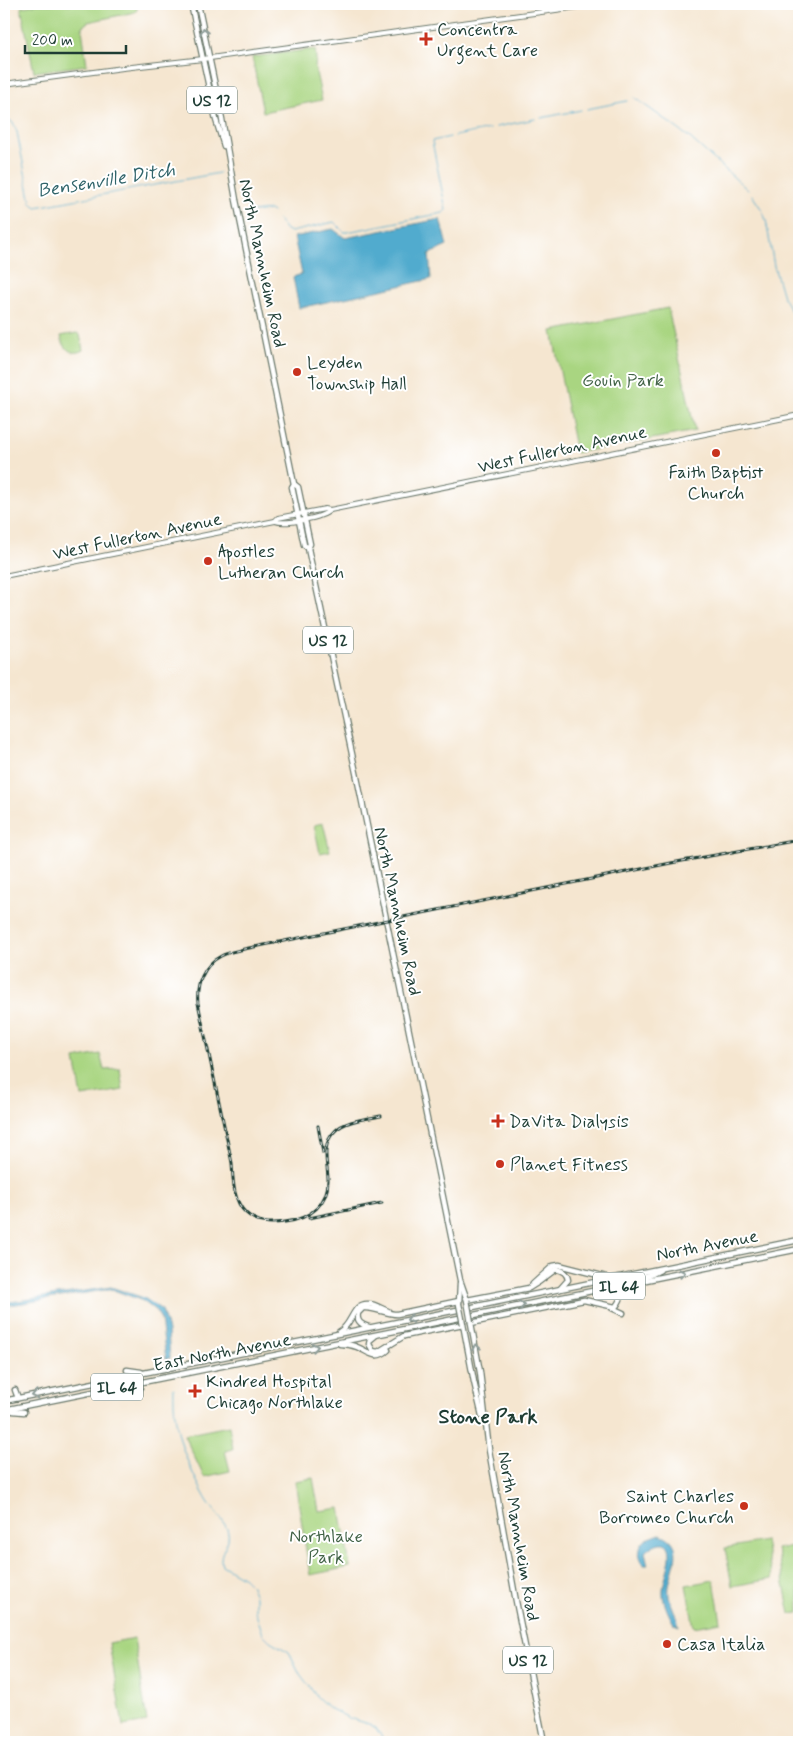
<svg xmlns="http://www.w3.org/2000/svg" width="803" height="1746" font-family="Mynerve,sans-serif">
  <rect width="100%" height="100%" fill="#fff"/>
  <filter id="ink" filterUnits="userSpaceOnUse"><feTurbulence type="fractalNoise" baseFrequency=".02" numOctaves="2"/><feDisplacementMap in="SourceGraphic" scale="10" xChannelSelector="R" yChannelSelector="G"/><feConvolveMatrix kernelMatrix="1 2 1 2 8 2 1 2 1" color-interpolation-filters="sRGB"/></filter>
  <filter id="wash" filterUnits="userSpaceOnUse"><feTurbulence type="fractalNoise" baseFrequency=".0096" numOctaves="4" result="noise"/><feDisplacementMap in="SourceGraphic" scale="20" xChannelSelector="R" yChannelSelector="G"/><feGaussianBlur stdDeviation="1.12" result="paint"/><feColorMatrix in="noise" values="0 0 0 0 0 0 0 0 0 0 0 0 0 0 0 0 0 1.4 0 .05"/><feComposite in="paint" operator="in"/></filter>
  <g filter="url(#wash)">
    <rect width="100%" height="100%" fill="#f5e6d0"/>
    <g fill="#a9d581" stroke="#64895a">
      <polygon points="39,4 137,4 137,10 135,12 88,22 84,25 82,29 87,65 34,72 21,7"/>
      <polygon points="315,49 316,59 315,68 322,100 263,112 252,57"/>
      <polygon points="668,308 695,431 576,453 552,331"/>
      <path d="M 77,333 L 80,335 L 83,350 C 71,357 63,347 61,336 Z"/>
      <polygon points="323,823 330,851 320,853 314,825"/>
      <polygon points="100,1054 104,1070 120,1069 123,1090 82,1097 75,1059"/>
      <polygon points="229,1426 233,1449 225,1451 230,1471 204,1477 184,1435"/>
      <polygon points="313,1478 319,1511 340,1508 350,1567 310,1575 295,1481"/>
      <polygon points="765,1541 772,1579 732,1586 725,1548"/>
      <polygon points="797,1545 799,1559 799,1613 790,1614 777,1549"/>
      <polygon points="714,1580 721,1622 694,1627 686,1585"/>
      <polygon points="134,1638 147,1722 123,1726 109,1643"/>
    </g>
    <g fill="#51abce" stroke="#387481">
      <polygon points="440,219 447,246 429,254 431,279 299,308 293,277 302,274 294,237 333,229 345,238"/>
      <polygon points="111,1287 144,1298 162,1310 168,1331 170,1358 166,1359 161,1319 156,1311 143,1301 111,1289 4,1306 4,1303"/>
      <path d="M 660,1534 C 692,1545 665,1575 669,1596 C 671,1606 677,1615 679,1626 L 674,1624 C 669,1615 664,1605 663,1595 C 662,1582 669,1570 670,1557 C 671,1536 655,1542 645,1552 L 648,1565 L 644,1565 C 637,1557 638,1545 647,1539 C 651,1537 656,1536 660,1534 Z"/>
    </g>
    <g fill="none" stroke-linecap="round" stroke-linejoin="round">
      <g stroke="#51abce" stroke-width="1">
        <polyline points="635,98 689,137 748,190"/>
        <polyline points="587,109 627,101"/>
        <polyline points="4,115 13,123 17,132 31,203 36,207 219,173"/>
        <polyline points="541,118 581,110"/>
        <polyline points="496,127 535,119"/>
        <polyline points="455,136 490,129"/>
        <polyline points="752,195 762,210 766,220 774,266 783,297 799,325"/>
        <polyline points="252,212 270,210 273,212"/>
        <polyline points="278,219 286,230 291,232 334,222 344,232 347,232 443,213 446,210 432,141 450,137"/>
        <path d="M 174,1388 C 172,1430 187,1465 207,1500 C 213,1510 223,1519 227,1529 C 233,1545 217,1550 222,1565 L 244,1578 L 250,1584 L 255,1596 L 255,1611 L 263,1634 L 270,1641 L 289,1652 L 300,1674 L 317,1697 L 329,1708 L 349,1718 L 369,1724 L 376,1728 L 385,1742"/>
      </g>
    </g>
  </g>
  <g filter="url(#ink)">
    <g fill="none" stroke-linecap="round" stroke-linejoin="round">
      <defs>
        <g id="secondary">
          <polyline points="4,84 123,68 203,59 599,4"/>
          <path d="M 275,521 C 285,525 323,518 330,510"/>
          <polyline points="4,576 265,523 275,521 278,518 325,509 330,510 799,415"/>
        </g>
        <g id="primary">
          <polyline points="191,4 216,120 224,146"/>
          <path d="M 198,4 L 222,119 L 236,200 L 294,484 L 292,487 L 304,545 L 308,548 L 309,553 L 358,782 L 460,1280 L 467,1300 L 529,1288 L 540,1281 L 556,1269 C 563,1271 567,1273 568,1280 L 560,1289"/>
          <polyline points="294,484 298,487 310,544 308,548"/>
          <polyline points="533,1284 553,1266 559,1265 606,1277"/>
          <path d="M 598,1288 C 618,1280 642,1281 660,1270"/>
          <polyline points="459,1303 460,1283"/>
          <polyline points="473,1307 799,1240"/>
          <polyline points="612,1308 623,1313"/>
          <polyline points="474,1315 799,1249"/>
          <path d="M 369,1327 C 362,1325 356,1322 358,1313 L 363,1308 C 375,1307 386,1314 397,1314 L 459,1301"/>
          <path d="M 339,1332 C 353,1325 352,1302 369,1304 C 375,1304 382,1309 388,1311"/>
          <polyline points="375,1336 370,1340 369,1344 373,1351 378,1352 404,1336 463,1324 474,1382 482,1416"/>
          <path d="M 340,1344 C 346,1344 352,1345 357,1347 C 369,1352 376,1361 388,1350"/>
          <polyline points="127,1370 141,1372"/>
          <polyline points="128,1387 140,1388"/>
          <polyline points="15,1390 18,1398"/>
          <polyline points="4,1401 457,1310"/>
          <polyline points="4,1410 459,1318"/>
          <polyline points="13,1411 24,1412"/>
          <path d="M 544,1742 L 515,1596 L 489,1450 L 480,1372 L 471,1323 L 584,1300 L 615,1307 C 623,1300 620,1290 630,1284"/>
        </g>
      </defs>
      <use href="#secondary" stroke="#6a786b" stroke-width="6"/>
      <use href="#primary" stroke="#6a786b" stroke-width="7"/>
      <use href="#secondary" stroke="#fff" stroke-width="4"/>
      <use href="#primary" stroke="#fff" stroke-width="4.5"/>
      <defs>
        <g id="rail">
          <path d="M 381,1116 C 367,1119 345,1120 335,1131 C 321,1145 327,1161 328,1178 C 329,1204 310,1219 285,1222 C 270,1224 258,1224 246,1213 C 233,1201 233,1180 232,1163 L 198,1003 C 196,985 203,965 221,956 C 228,952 237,951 244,949 L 671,863 L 799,840"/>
          <polyline points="318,1126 323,1153"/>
          <polyline points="309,1218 382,1203"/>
        </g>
      </defs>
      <use href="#rail" stroke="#1f3d34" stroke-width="3"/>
      <use href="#rail" stroke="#fff" stroke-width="1" stroke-dasharray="4" stroke-linecap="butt"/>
      <defs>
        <g id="primary-bridge">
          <polyline points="467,1300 471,1323"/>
          <polyline points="459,1304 463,1324"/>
        </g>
      </defs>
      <use href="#primary-bridge" stroke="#6a786b" stroke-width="7" stroke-linecap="butt"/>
      <use href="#primary-bridge" stroke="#fff" stroke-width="4.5"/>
    </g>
    <defs><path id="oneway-chevron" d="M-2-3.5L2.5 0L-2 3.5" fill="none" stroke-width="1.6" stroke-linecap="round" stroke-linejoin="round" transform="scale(1.25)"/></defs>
    <g stroke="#8f9e9a">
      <use href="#oneway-chevron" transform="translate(204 31) rotate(-102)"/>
      <use href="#oneway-chevron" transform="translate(682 1273) rotate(-11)"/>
      <use href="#oneway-chevron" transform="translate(522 1305) rotate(-11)"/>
      <use href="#oneway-chevron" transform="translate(410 1319) rotate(169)"/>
      <use href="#oneway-chevron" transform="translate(315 1347) rotate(-11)"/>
      <use href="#oneway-chevron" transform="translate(476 1347) rotate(-100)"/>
      <use href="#oneway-chevron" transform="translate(35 1395) rotate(169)"/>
    </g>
  </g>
  <g fill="#c8321e" stroke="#fff" stroke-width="2">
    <path d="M423.5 31.5h5v5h5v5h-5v5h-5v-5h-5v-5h5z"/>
    <circle cx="297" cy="372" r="5"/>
    <circle cx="716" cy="453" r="5"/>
    <circle cx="208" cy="561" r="5"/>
    <path d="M495.5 1113.5h5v5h5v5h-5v5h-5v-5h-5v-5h5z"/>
    <circle cx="500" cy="1164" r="5"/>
    <path d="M192.5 1383.5h5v5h5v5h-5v5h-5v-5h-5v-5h5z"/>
    <circle cx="744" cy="1506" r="5"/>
    <circle cx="667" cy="1644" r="5"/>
  </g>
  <g text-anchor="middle" stroke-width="4" stroke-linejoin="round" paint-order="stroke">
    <g fill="#fff" stroke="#627771" stroke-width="1">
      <rect x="187" y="86.5" width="50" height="27" rx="4"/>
      <rect x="303" y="626.5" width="50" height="27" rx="4"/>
      <rect x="593" y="1272.5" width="52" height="27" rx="4"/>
      <rect x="91" y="1373.5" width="52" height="27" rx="4"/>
      <rect x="503" y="1646.5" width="50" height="27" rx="4"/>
    </g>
    <g font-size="16" font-weight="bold" fill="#1f3d34">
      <text x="212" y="106">US 12</text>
      <text x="328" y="646">US 12</text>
      <text x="619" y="1292">IL 64</text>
      <text x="117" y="1393">IL 64</text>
      <text x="528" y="1666">US 12</text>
    </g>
    <g font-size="18" fill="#1f3d34" stroke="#fff" text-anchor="start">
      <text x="437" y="35">Concentra<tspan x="437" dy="21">Urgent Care</tspan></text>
      <text x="307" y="368">Leyden<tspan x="307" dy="21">Township Hall</tspan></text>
      <text x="716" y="478" text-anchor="middle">Faith Baptist<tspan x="716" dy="21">Church</tspan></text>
      <text x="218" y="557">Apostles<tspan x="218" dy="21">Lutheran Church</tspan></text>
      <text x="509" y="1127">DaVita Dialysis</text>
      <text x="510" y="1170">Planet Fitness</text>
      <text x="206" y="1387">Kindred Hospital<tspan x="206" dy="21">Chicago Northlake</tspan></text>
      <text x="734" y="1502" text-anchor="end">Saint Charles<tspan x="734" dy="21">Borromeo Church</tspan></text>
      <text x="677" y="1650">Casa Italia</text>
    </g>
    <g font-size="18" fill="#1f3d34" stroke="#fff">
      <text transform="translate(263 263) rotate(78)" y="6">North Mannheim Road</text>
      <text transform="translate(562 449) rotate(-12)" y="6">West Fullerton Avenue</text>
      <text transform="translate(137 536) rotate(-12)" y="6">West Fullerton Avenue</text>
      <text transform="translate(398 911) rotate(78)" y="6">North Mannheim Road</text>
      <text transform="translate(707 1245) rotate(-11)" y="6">North Avenue</text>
      <text transform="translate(222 1352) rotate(-11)" y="6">East North Avenue</text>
      <text transform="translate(519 1536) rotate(80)" y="6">North Mannheim Road</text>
    </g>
    <g font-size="18" fill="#426347" stroke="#fff">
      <text x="623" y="386">Gouin Park</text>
      <text x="326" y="1542">Northlake<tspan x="326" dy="21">Park</tspan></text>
    </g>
    <g font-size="19" font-style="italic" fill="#30646a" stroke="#fff">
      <text transform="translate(106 179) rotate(-9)" y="7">Bensenville Ditch</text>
    </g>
    <g font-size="20" font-weight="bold" fill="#1f3d34" stroke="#fff">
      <text x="488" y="1423">Stone Park</text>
    </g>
  </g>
  <rect width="803" height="1746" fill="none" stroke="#fff" stroke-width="20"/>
  <path d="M25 45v8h101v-8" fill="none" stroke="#1f3d34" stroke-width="2.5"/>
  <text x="32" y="45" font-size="15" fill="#1f3d34" stroke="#ffffff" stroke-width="4" paint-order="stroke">200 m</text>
</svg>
